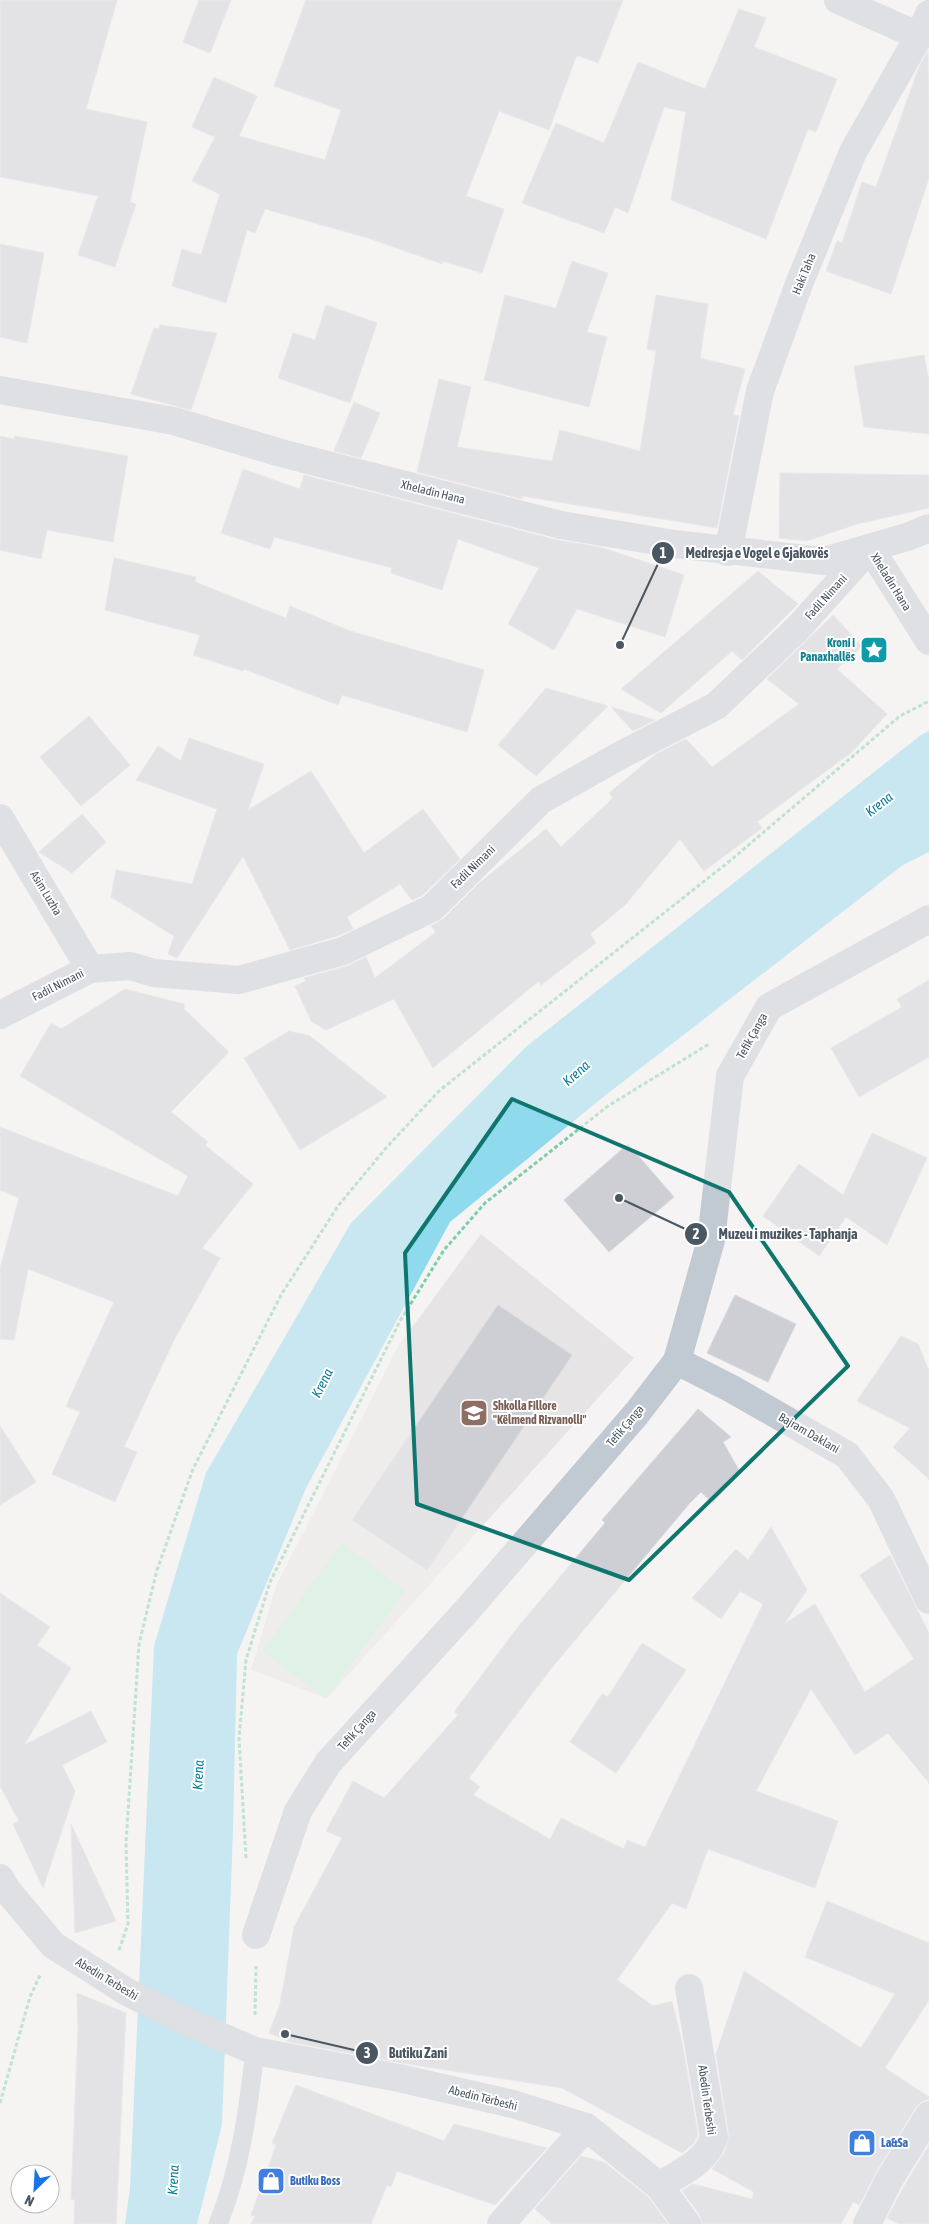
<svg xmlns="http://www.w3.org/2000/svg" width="929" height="2224" font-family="'Asap Condensed',sans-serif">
  <rect width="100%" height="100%" fill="#f5f3f3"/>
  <polygon fill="#e6e4e5" points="481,1234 634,1358 330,1695 326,1698 251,1670 277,1584 399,1345"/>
  <polygon fill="#c3f1d5" points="342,1543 405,1591 326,1698 262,1651"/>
  <polygon fill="#90daee" points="929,731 929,852 903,865 602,1098 450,1222 306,1488 237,1654 233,1830 222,2125 197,2224 125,2224 130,2188 154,1646 206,1473 351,1223 527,1046 921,735"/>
  <g fill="#cdcfd5" stroke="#d7d9de">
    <polygon points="0,0 117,0 86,109 147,122 130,202 136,204 115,267 78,255 98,196 0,177"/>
    <polygon points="199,0 231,0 210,53 183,42"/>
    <polygon points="306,0 623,0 598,63 579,56 576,57 549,130 499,111 466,196 504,209 482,273 443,261 442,264 368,238 265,209 255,233 247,230 226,303 172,286 182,249 201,255 220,194 192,181 215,137 192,127 214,77 257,96 239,136 325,160 341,110 274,86"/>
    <polygon points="739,9 766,18 754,47 837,79 816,132 808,129 766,239 671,200 686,112 664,107 628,213 615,207 604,233 522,203 556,123 604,143 638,62 705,89"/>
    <polygon points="928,51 929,178 891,294 826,271 837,241 842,243 862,182 876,187 919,67"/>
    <polygon points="0,244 44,253 27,343 0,337"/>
    <polygon points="572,261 608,273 587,332 607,337 589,407 484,380 505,295 556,308"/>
    <polygon points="656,295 708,304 700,358 745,369 733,415 739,416 717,528 522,496 522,499 417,472 439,379 471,387 457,447 552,461 560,430 640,451 656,351 647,349"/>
    <polygon points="326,305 377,323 350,403 278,378 293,333 315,340"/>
    <polygon points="160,325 217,333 191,410 131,394 154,328 159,329"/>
    <polygon points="924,355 929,381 929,434 864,427 854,366"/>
    <polygon points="354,402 380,413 361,458 334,451"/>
    <polygon points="0,436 14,439 15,436 128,456 113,542 47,530 41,559 0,550"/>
    <polygon points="243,469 300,489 304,475 557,540 600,547 684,575 665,637 577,609 554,650 508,624 539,568 458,539 442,590 391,573 392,568 274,537 270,549 221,533"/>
    <polygon points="780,473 929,475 929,508 857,524 807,541 779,538"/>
    <polygon points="114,558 196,577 195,582 286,618 290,606 350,631 484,670 467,732 342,695 338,705 244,669 243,671 193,655 200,635 105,610"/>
    <polygon points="758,571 798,604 742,660 732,651 661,713 621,689"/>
    <polygon points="833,615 862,646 837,669 887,714 852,752 757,822 762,828 704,871 680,839 625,905 590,934 596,943 541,985 539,981 433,1068 394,999 326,1030 311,1021 295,986 306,981 304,978 347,966 366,957 375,978 436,932 431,926 443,919 478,884 546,829 561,847 613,798 609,793 655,755 686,739 712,767 799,704 767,679"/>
    <polygon points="546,688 608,706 536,776 498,745"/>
    <polygon points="611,707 655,720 633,731"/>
    <polygon points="89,716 130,765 81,806 40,757"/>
    <polygon points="189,738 264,764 248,810 311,771 364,853 423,809 460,859 423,895 412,900 400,884 347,917 353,929 337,936 290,950 243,856 177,958 168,954 174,936 111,897 116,870 192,884 217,809 136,780 158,746 181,761"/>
    <polygon points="82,814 106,842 72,873 39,852"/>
    <polygon points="929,980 929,1057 859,1097 831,1048 902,1007 897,999"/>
    <polygon points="125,989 184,1004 184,1009 229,1052 171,1112 208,1142 205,1145 253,1184 202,1248 220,1258 175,1338 124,1447 137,1452 115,1502 52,1474 80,1412 66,1406 114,1302 28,1269 14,1340 0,1339 0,1269 19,1198 0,1190 0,1127 178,1196 188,1176 20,1076 51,1023 61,1029"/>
    <polygon points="289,1031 310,1036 387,1097 300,1150 244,1058"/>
    <polygon points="872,1133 927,1158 887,1245 846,1217 819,1256 763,1216 799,1164 843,1195"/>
    <polygon points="628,1144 674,1197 609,1252 564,1200"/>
    <polygon points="735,1295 796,1324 768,1382 707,1353"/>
    <polygon points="498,1305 572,1355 427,1570 352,1520"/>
    <polygon points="901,1336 918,1344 929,1371 929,1479 893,1447 910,1428 857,1401"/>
    <polygon points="698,1409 731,1437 723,1442 740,1472 713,1503 701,1492 689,1504 550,1670 469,1778 480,1787 473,1795 550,1839 561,1818 624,1849 627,1840 645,1847 763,1604 740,1591 721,1619 692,1598 736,1549 748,1560 771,1527 807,1590 784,1624 815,1604 865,1692 914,1659 860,1575 890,1555 929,1633 929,1783 888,1733 855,1755 811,1689 756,1791 838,1821 815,1888 708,1849 686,1909 672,1903 617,1980 653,2006 672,2001 682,2042 698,2135 693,2144 682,2153 562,2088 408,2064 290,2042 269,2033 280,2004 294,1927 342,1838 326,1831 353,1781 384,1798 458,1715 454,1712 518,1627 605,1523 602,1520"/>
    <polygon points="0,1426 36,1482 0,1505"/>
    <polygon points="0,1593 50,1627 37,1645 71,1668 24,1745 91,1711 107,1742 62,1765 75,1791 43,1888 13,1824 19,1821 0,1786"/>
    <polygon points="642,1643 686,1670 616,1773 570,1742 602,1694 608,1697"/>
    <polygon points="71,1824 116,1921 75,1933"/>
    <polygon points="827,1901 929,1943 929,2000 885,2068 929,2097 929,2099 921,2102 916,2107 876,2172 859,2205 853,2202 841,2224 702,2224 700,2215 682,2191 693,2184 752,2199 754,2192 712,2169 725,2152 729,2135 716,2054 744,1971 861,2048 895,1994 805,1957"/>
    <polygon points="77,1993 126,2013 116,2224 74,2224 75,2200 71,2199 78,2029"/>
    <polygon points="296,2085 444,2141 454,2124 547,2148 495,2205 397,2171 391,2187 387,2185 371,2224 251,2224 255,2216 251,2215 276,2145 272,2143"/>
    <polygon points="929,2145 929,2224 899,2224 887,2218 903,2188"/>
    <polygon points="581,2156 604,2162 648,2197 668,2224 552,2224 535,2209"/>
  </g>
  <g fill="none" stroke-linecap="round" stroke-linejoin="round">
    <g stroke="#7ad0a6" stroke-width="3" stroke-dasharray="4 2.5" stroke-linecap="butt">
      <polyline points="246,1858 239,1738 246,1660 270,1582 400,1321 444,1250 485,1203 608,1106 709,1044"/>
      <polyline points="119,1950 128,1924 126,1843 139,1644 157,1570 193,1469 281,1295 338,1206 386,1148 440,1090 731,860 900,716 929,701"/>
      <polyline points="255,2015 256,1966"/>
      <polyline points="0,2103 30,1997 40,1975"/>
    </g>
    <path stroke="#c1cad2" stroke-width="19" d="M 218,2224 C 241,2168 248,2110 255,2051"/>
    <g stroke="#c1cad2" stroke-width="28">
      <polyline points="838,0 919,36"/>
      <polyline points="0,390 174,421 281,453 561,525 674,544 824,561 907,537 929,528"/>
      <polyline points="728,552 760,391 799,284 853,152 919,36 929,14"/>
      <polyline points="0,818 90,969"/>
      <polyline points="0,1015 90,969 130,966 154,973 239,980 343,951 432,908 541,800 621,755 716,706 797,629 870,548 929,641"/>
      <polyline points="677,1361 732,1389 847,1455 881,1499 929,1600"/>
      <polyline points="0,1878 7,1890 53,1945 127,1992 187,2022 255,2051 399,2078 513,2104 586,2127 659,2186 687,2224"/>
      <polyline points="256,1935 298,1811 328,1763 469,1608 637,1413 677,1361 711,1240 730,1076 769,1007 929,919"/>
      <path d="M 659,2186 C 681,2172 706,2163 714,2137 L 689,1988"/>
      <polyline points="501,2224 586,2127"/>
      <polyline points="867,2224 889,2180 929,2115"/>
    </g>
  </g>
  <path d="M0 0H929V2224H0ZM 512,1099 L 729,1192 L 848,1366 L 629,1580 L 417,1504 L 405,1253 Z" fill="#f5f3f3" fill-opacity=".55" fill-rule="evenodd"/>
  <path fill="none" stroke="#0f766e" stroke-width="4" stroke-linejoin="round" d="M 512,1099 L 729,1192 L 848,1366 L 629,1580 L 417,1504 L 405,1253 Z"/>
  <defs>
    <symbol id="sight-square" viewBox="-11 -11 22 22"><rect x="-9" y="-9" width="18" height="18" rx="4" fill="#0f9aa8" stroke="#fff"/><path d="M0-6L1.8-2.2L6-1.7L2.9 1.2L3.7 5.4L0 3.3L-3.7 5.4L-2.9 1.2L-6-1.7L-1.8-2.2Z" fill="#fff"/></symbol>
    <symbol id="school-square" viewBox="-11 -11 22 22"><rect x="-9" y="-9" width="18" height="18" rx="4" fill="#8d6e63" stroke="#fff"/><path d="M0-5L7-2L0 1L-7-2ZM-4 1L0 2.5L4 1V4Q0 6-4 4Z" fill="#fff"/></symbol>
    <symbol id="shop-square" viewBox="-11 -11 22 22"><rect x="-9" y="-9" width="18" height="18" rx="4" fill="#3f7fe0" stroke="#fff"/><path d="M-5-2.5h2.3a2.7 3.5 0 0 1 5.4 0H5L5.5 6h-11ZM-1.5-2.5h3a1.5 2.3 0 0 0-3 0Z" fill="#fff"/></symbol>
  </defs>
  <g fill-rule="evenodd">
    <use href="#sight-square" x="858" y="634" width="32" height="32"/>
    <use href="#school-square" x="458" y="1397" width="32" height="32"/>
    <use href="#shop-square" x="846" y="2127" width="32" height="32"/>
    <use href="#shop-square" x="255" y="2165" width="32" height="32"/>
  </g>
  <g text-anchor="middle" stroke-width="4" stroke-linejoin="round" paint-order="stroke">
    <g font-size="12" fill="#4a5661" stroke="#fff">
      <text transform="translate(804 274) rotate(-68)" y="4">Haki Taha</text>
      <text transform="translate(433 492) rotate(14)" y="4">Xheladin Hana</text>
      <text transform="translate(891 582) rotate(58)" y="4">Xheladin Hana</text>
      <text transform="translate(826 597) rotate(-48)" y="4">Fadil Nimani</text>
      <text transform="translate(473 867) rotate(-44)" y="4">Fadil Nimani</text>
      <text transform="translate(46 893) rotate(59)" y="4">Asim Luzha</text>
      <text transform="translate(58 985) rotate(-27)" y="4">Fadil Nimani</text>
      <text transform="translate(752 1036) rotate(-61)" y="4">Tefik Çanga</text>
      <text transform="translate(625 1426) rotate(-50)" y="4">Tefik Çanga</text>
      <text transform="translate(809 1433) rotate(30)" y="4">Bajram Daklani</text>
      <text transform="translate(357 1730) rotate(-48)" y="4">Tefik Çanga</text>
      <text transform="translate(107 1979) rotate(31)" y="4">Abedin Terbeshi</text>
      <text transform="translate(483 2098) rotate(14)" y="4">Abedin Tërbeshi</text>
      <text transform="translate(707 2100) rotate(82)" y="4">Abedin Terbeshi</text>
    </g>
    <g font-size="12" font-weight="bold" fill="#0d838f" stroke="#fff" text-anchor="end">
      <text x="855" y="647">Kroni i<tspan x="855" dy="14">Panaxhallës</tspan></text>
    </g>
    <g font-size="12" font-weight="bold" fill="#785e54" stroke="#fff" text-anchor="start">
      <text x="493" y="1410">Shkolla Fillore<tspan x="493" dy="14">"Këlmend Rizvanolli"</tspan></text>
    </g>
    <g font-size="12" font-weight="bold" fill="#366cbe" stroke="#fff" text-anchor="start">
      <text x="881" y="2147">La&amp;Sa</text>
      <text x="290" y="2185">Butiku Boss</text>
    </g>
    <g font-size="14" font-style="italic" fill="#0c7c9b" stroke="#fff">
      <text transform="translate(879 804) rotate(-38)" y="5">Krena</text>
      <text transform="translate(576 1073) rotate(-42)" y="5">Krena</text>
      <text transform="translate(322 1383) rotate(-63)" y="5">Krena</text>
      <text transform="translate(198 1775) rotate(-87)" y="5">Krena</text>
      <text transform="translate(173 2180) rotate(-87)" y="5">Krena</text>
    </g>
  </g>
  <path fill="none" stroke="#4a5661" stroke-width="2" d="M620 645L663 553M619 1198L696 1234M285 2034L367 2053"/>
  <g fill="#4a5661" stroke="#fff" stroke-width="2">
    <circle cx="620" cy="645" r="5"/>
    <circle cx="619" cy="1198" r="5"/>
    <circle cx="285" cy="2034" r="5"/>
    <circle cx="663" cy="553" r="12"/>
    <circle cx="696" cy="1234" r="12"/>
    <circle cx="367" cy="2053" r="12"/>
  </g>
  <g font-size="15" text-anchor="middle" font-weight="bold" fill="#fff">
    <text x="663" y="558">1</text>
    <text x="696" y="1239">2</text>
    <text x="367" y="2058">3</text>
  </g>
  <g font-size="14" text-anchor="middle" font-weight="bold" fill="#4a5661" stroke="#fff" stroke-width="4" stroke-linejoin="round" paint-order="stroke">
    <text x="757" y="558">Medresja e Vogel e Gjakovës</text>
    <text x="788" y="1239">Muzeu i muzikes - Taphanja</text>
    <text x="418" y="2058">Butiku Zani</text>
  </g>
  <g transform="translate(35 2189) rotate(205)"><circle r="24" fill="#ffffff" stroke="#b7bbc0"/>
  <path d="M0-4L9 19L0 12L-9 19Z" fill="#1a73e8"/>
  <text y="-8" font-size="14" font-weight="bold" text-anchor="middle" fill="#4a5661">N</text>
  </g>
</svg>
